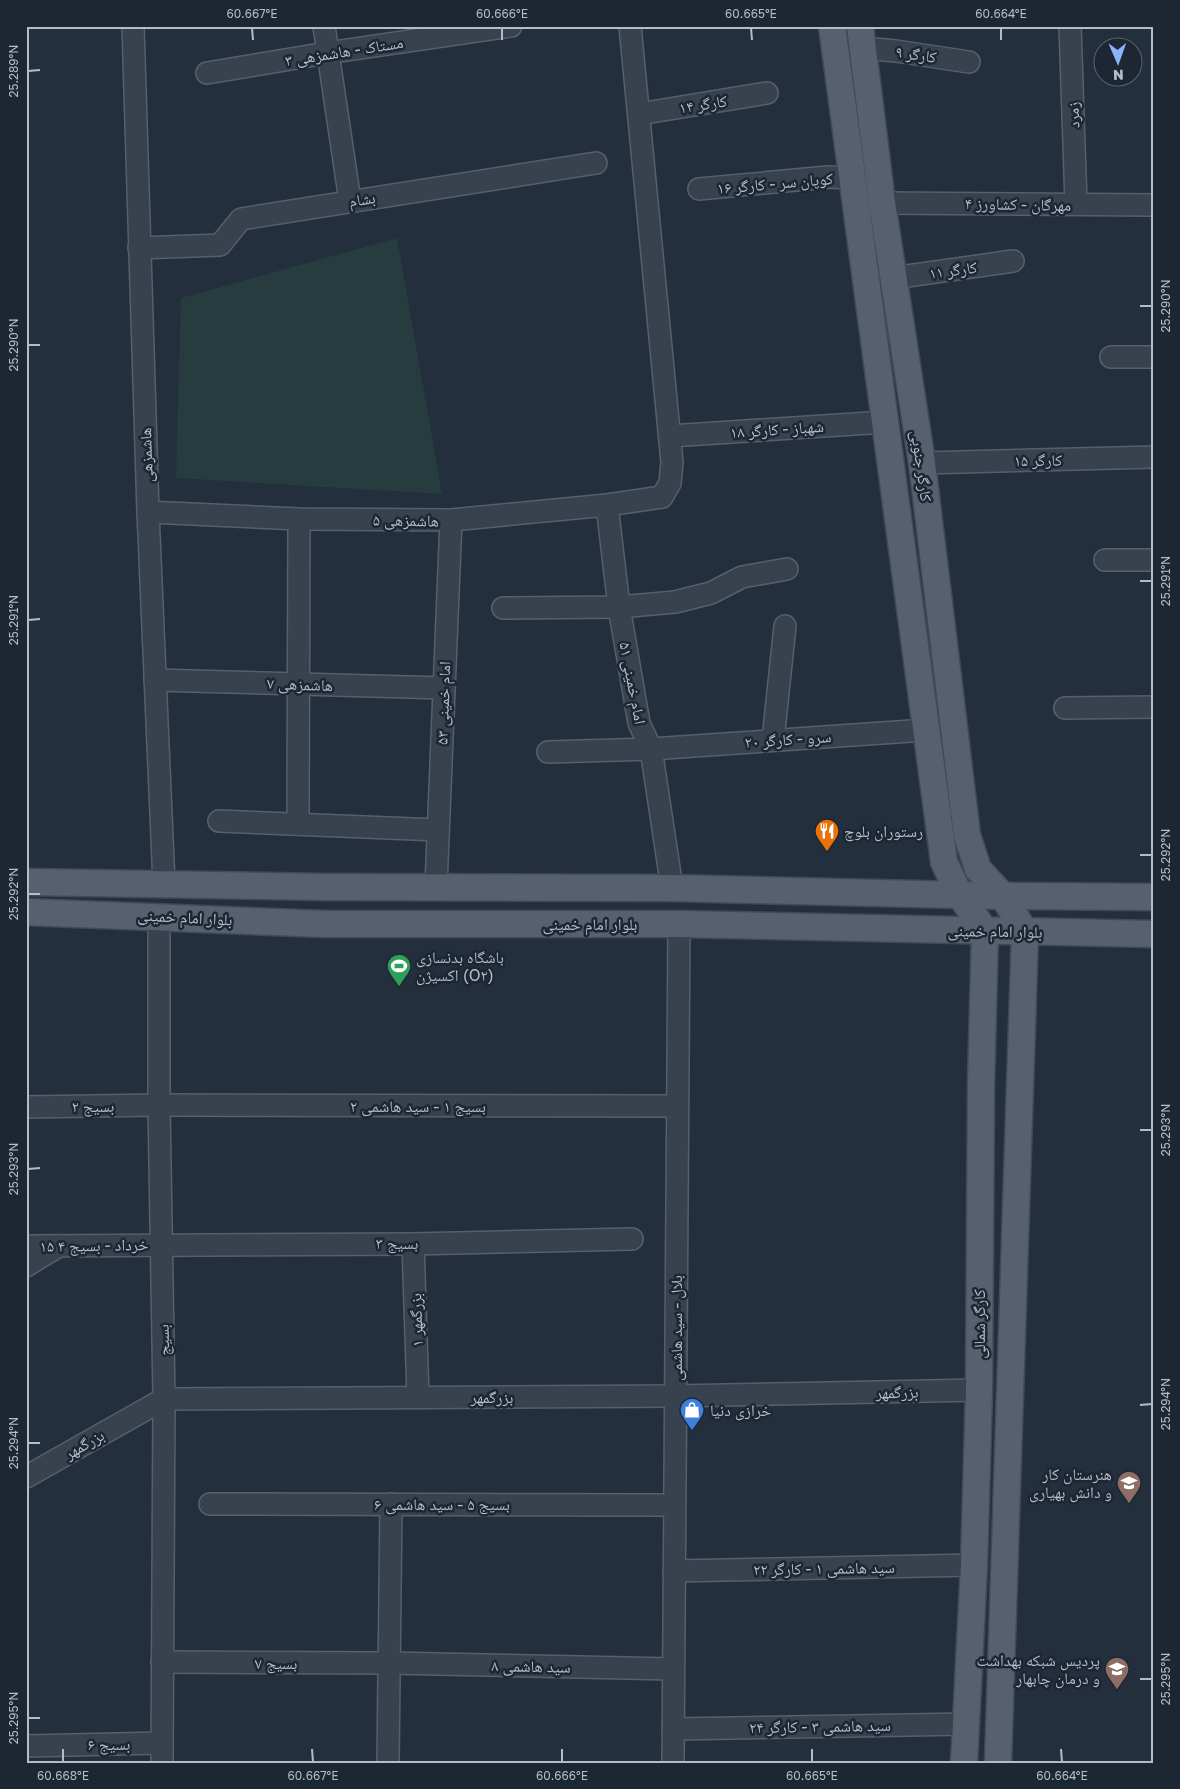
<svg xmlns="http://www.w3.org/2000/svg" width="1180" height="1789" font-family="'Golos Text','Noto Naskh Arabic',sans-serif">
  <rect width="100%" height="100%" fill="#242f3e"/>
  <polygon fill="#263c3f" points="397,238 442,494 176,478 181,298"/>
  <g fill="none" stroke-linecap="round" stroke-linejoin="round">
    <defs>
      <g id="minor">
        <polyline points="133,26 148,512 164,884"/>
        <polyline points="324,26 350,201"/>
        <polyline points="1070,26 1076,204"/>
        <polyline points="863,48 896,51 969,62"/>
        <polyline points="207,73 327,53 511,26"/>
        <polyline points="639,114 767,93"/>
        <polyline points="699,189 828,177 852,178"/>
        <polyline points="882,203 1154,205"/>
        <polyline points="139,248 220,245 241,219 596,163"/>
        <polyline points="893,278 1013,261"/>
        <polyline points="1111,357 1154,357"/>
        <polyline points="670,436 885,422"/>
        <polyline points="922,463 1154,457"/>
        <polyline points="607,505 619,607 639,723 651,749 672,888"/>
        <polyline points="148,512 299,519 451,520 607,505 662,497 670,483 672,462 630,26"/>
        <polyline points="1105,560 1154,560"/>
        <polyline points="503,608 619,607 675,602 711,593 742,577 787,569"/>
        <polyline points="155,680 444,688"/>
        <polyline points="1065,708 1154,707"/>
        <polyline points="773,740 785,626"/>
        <polyline points="548,752 651,749 926,730"/>
        <polyline points="219,821 438,830"/>
        <polyline points="298,824 299,519"/>
        <polyline points="436,886 451,520"/>
        <polyline points="159,916 159,1105 164,1399 162,1763"/>
        <polyline points="26,1107 159,1105 677,1106"/>
        <polyline points="413,1244 418,1397"/>
        <polyline points="26,1246 413,1244 632,1239"/>
        <polyline points="26,1266 59,1246"/>
        <polyline points="26,1477 164,1399 675,1396 979,1390"/>
        <polyline points="210,1504 674,1505"/>
        <polyline points="674,1571 974,1565"/>
        <polyline points="162,1662 389,1663 673,1669"/>
        <polyline points="673,1729 967,1724"/>
        <polyline points="26,1746 162,1743"/>
        <polyline points="388,1763 391,1504"/>
        <polyline points="673,1763 679,924"/>
      </g>
      <g id="major">
        <polyline points="832,26 944,862 959,894 985,931 981,1084 979,1390 974,1565 964,1763"/>
        <polyline points="860,26 882,203 922,463 967,835 978,869 1003,896 1025,932 998,1763"/>
        <polyline points="26,882 325,887 672,888 1003,896 1154,897"/>
        <polyline points="26,912 325,924 679,924 1154,934"/>
      </g>
    </defs>
    <use href="#minor" stroke="#565f6c" stroke-width="24"/>
    <use href="#major" stroke="#414a57" stroke-width="29"/>
    <use href="#minor" stroke="#38414e" stroke-width="21"/>
    <use href="#major" stroke="#56606e" stroke-width="26"/>
  </g>
  <path fill="none" stroke="#b4bcc9" stroke-width="2" d="M 252,28 L 253,40M 502,28 L 502,40M 751,28 L 752,40M 1001,28 L 1001,40M 28,71 L 40,70M 1140,306 L 1152,306M 28,345 L 40,345M 1140,581 L 1152,581M 28,620 L 40,619M 1140,855 L 1152,855M 28,894 L 40,894M 1140,1130 L 1152,1130M 28,1169 L 40,1168M 1140,1405 L 1152,1404M 28,1443 L 40,1443M 1140,1679 L 1152,1679M 28,1718 L 40,1718M 63,1749 L 63,1762M 312,1749 L 313,1762M 562,1749 L 562,1762M 812,1749 L 812,1762M 1061,1749 L 1062,1762"/>
  <defs>
    <symbol id="restaurant-pin" viewBox="-11 -11 22 30"><path d="M0 17L-7.5 6A9.5 9.5 0 1 1 7.5 6Z" fill="#e8710a" stroke="#1d2633"/><path d="M-5-6h1v4h1v-4h1v4h1v-4h1v5L-1.5 .5V6h-2V.5L-5-1ZM5-6V6H3V1.5H1.5Q1.5-4 5-6Z" fill="#fff"/></symbol>
    <symbol id="stadium-pin" viewBox="-11 -11 22 30"><path d="M0 17L-7.5 6A9.5 9.5 0 1 1 7.5 6Z" fill="#2e9e5b" stroke="#1d2633"/><path d="M0-5a6.5 5 0 1 0 0 10a6.5 5 0 1 0 0-10ZM-3.5-1.8h7v3.6h-7Z" fill="#fff"/></symbol>
    <symbol id="shop-pin" viewBox="-11 -11 22 30"><path d="M0 17L-7.5 6A9.5 9.5 0 1 1 7.5 6Z" fill="#3f7fe0" stroke="#1d2633"/><path d="M-5-2.5h2.3a2.7 3.5 0 0 1 5.4 0H5L5.5 6h-11ZM-1.5-2.5h3a1.5 2.3 0 0 0-3 0Z" fill="#fff"/></symbol>
    <symbol id="school-pin" viewBox="-11 -11 22 30"><path d="M0 17L-7.5 6A9.5 9.5 0 1 1 7.5 6Z" fill="#8d6e63" stroke="#1d2633"/><path d="M0-5L7-2L0 1L-7-2ZM-4 1L0 2.5L4 1V4Q0 6-4 4Z" fill="#fff"/></symbol>
    <symbol id="university-pin" viewBox="-11 -11 22 30"><path d="M0 17L-7.5 6A9.5 9.5 0 1 1 7.5 6Z" fill="#8d6e63" stroke="#1d2633"/><path d="M0-5L7-2L0 1L-7-2ZM-4 1L0 2.5L4 1V4Q0 6-4 4Z" fill="#fff"/></symbol>
  </defs>
  <g fill-rule="evenodd">
    <use href="#restaurant-pin" x="813" y="817" width="28" height="38"/>
    <use href="#stadium-pin" x="385" y="952" width="28" height="38"/>
    <use href="#shop-pin" x="678" y="1396" width="28" height="38"/>
    <use href="#school-pin" x="1115" y="1469" width="28" height="38"/>
    <use href="#university-pin" x="1103" y="1655" width="28" height="38"/>
  </g>
  <g text-anchor="middle" stroke-width="5" stroke-linejoin="round" paint-order="stroke">
    <g font-size="16" fill="#b4bcc9" stroke="#1d2633">
      <text transform="translate(344 51) rotate(-9)" y="6">مستاک - هاشمزهی ۳</text>
      <text transform="translate(916 54) rotate(8)" y="6">کارگر ۹</text>
      <text transform="translate(703 104) rotate(-9)" y="6">کارگر ۱۴</text>
      <text transform="translate(1073 115) rotate(-92)" y="6">زمرد</text>
      <text transform="translate(775 183) rotate(-5)" y="6">کوپان سر - کارگر ۱۶</text>
      <text transform="translate(362 199) rotate(-9)" y="6">بشام</text>
      <text transform="translate(1018 204) rotate(1)" y="6">مهرگان - کشاورز ۴</text>
      <text transform="translate(953 270) rotate(-8)" y="6">کارگر ۱۱</text>
      <text transform="translate(777 429) rotate(-4)" y="6">شهباز - کارگر ۱۸</text>
      <text transform="translate(146 455) rotate(-92)" y="6">هاشمزهی</text>
      <text transform="translate(1038 460) rotate(-1)" y="6">کارگر ۱۵</text>
      <text transform="translate(922 466) rotate(82)" y="6">کارگر جنوبی</text>
      <text transform="translate(406 520) rotate(1)" y="6">هاشمزهی ۵</text>
      <text transform="translate(633 683) rotate(79)" y="6">امام خمینی ۵۱</text>
      <text transform="translate(300 684) rotate(2)" y="6">هاشمزهی ۷</text>
      <text transform="translate(443 703) rotate(-88)" y="6">امام خمینی ۵۳</text>
      <text transform="translate(788 739) rotate(-4)" y="6">سرو - کارگر ۲۰</text>
      <text transform="translate(185 917) rotate(3)" y="6">بلوار امام خمینی</text>
      <text x="590" y="930">بلوار امام خمینی</text>
      <text transform="translate(995 931) rotate(1)" y="6">بلوار امام خمینی</text>
      <text transform="translate(93 1106) rotate(-1)" y="6">بسیج ۲</text>
      <text x="418" y="1112">بسیج ۱ - سید هاشمی ۲</text>
      <text x="397" y="1249">بسیج ۳</text>
      <text transform="translate(94 1245) rotate(-1)" y="6">۱۵ خرداد - بسیج ۴</text>
      <text transform="translate(416 1320) rotate(-92)" y="6">بزرگمهر ۱</text>
      <text transform="translate(979 1324) rotate(-90)" y="6">کارگر شمالی</text>
      <text transform="translate(676 1328) rotate(-90)" y="6">بلال - سید هاشمی</text>
      <text transform="translate(163 1340) rotate(-91)" y="6">بسیج</text>
      <text transform="translate(897 1392) rotate(-1)" y="6">بزرگمهر</text>
      <text x="492" y="1403">بزرگمهر</text>
      <text transform="translate(84 1444) rotate(-30)" y="6">بزرگمهر</text>
      <text x="442" y="1510">بسیج ۵ - سید هاشمی ۶</text>
      <text transform="translate(824 1568) rotate(-1)" y="6">سید هاشمی ۱ - کارگر ۲۲</text>
      <text x="276" y="1669">بسیج ۷</text>
      <text transform="translate(531 1666) rotate(1)" y="6">سید هاشمی ۸</text>
      <text transform="translate(820 1726) rotate(-1)" y="6">سید هاشمی ۳ - کارگر ۲۴</text>
      <text transform="translate(109 1744) rotate(-1)" y="6">بسیج ۶</text>
    </g>
    <g font-size="16" fill="#b4bcc9" stroke="#1d2633" text-anchor="start">
      <text x="844" y="837">رستوران بلوچ</text>
      <text x="416" y="963">باشگاه بدنسازی<tspan x="416" dy="18">اکسیژن (O۲)</tspan></text>
      <text x="710" y="1416">خرازی دنیا</text>
      <text x="1112" y="1480" text-anchor="end">هنرستان کار<tspan x="1112" dy="18">و دانش بهیاری</tspan></text>
      <text x="1100" y="1666" text-anchor="end">پردیس شبکه بهداشت<tspan x="1100" dy="18">و درمان چابهار</tspan></text>
    </g>
  </g>
  <rect width="1180" height="1789" fill="none" stroke="#1d2633" stroke-width="55"/>
  <g transform="translate(1118 62) rotate(178)"><circle r="24" fill="#1d2633" stroke="#59626f"/>
  <path d="M0-4L9 19L0 12L-9 19Z" fill="#8ab4f8"/>
  <text y="-8" font-size="14" font-weight="bold" text-anchor="middle" fill="#b4bcc9">N</text>
  </g>
  <rect x="28" y="28" width="1124" height="1734" fill="none" stroke="#b4bcc9" stroke-width="2"/>
  <g font-size="12" text-anchor="middle" fill="#b4bcc9">
    <text x="252" y="18">60.667°E</text>
    <text x="502" y="18">60.666°E</text>
    <text x="751" y="18">60.665°E</text>
    <text x="1001" y="18">60.664°E</text>
    <text transform="translate(14 71) rotate(-90)" y="4">25.289°N</text>
    <text transform="translate(1166 306) rotate(-90)" y="4">25.290°N</text>
    <text transform="translate(14 345) rotate(-90)" y="4">25.290°N</text>
    <text transform="translate(1166 581) rotate(-90)" y="4">25.291°N</text>
    <text transform="translate(14 620) rotate(-90)" y="4">25.291°N</text>
    <text transform="translate(1166 855) rotate(-90)" y="4">25.292°N</text>
    <text transform="translate(14 894) rotate(-90)" y="4">25.292°N</text>
    <text transform="translate(1166 1130) rotate(-90)" y="4">25.293°N</text>
    <text transform="translate(14 1169) rotate(-90)" y="4">25.293°N</text>
    <text transform="translate(1166 1404) rotate(-90)" y="4">25.294°N</text>
    <text transform="translate(14 1443) rotate(-90)" y="4">25.294°N</text>
    <text transform="translate(1166 1679) rotate(-90)" y="4">25.295°N</text>
    <text transform="translate(14 1718) rotate(-90)" y="4">25.295°N</text>
    <text x="63" y="1780">60.668°E</text>
    <text x="313" y="1780">60.667°E</text>
    <text x="562" y="1780">60.666°E</text>
    <text x="812" y="1780">60.665°E</text>
    <text x="1062" y="1780">60.664°E</text>
  </g>
</svg>
